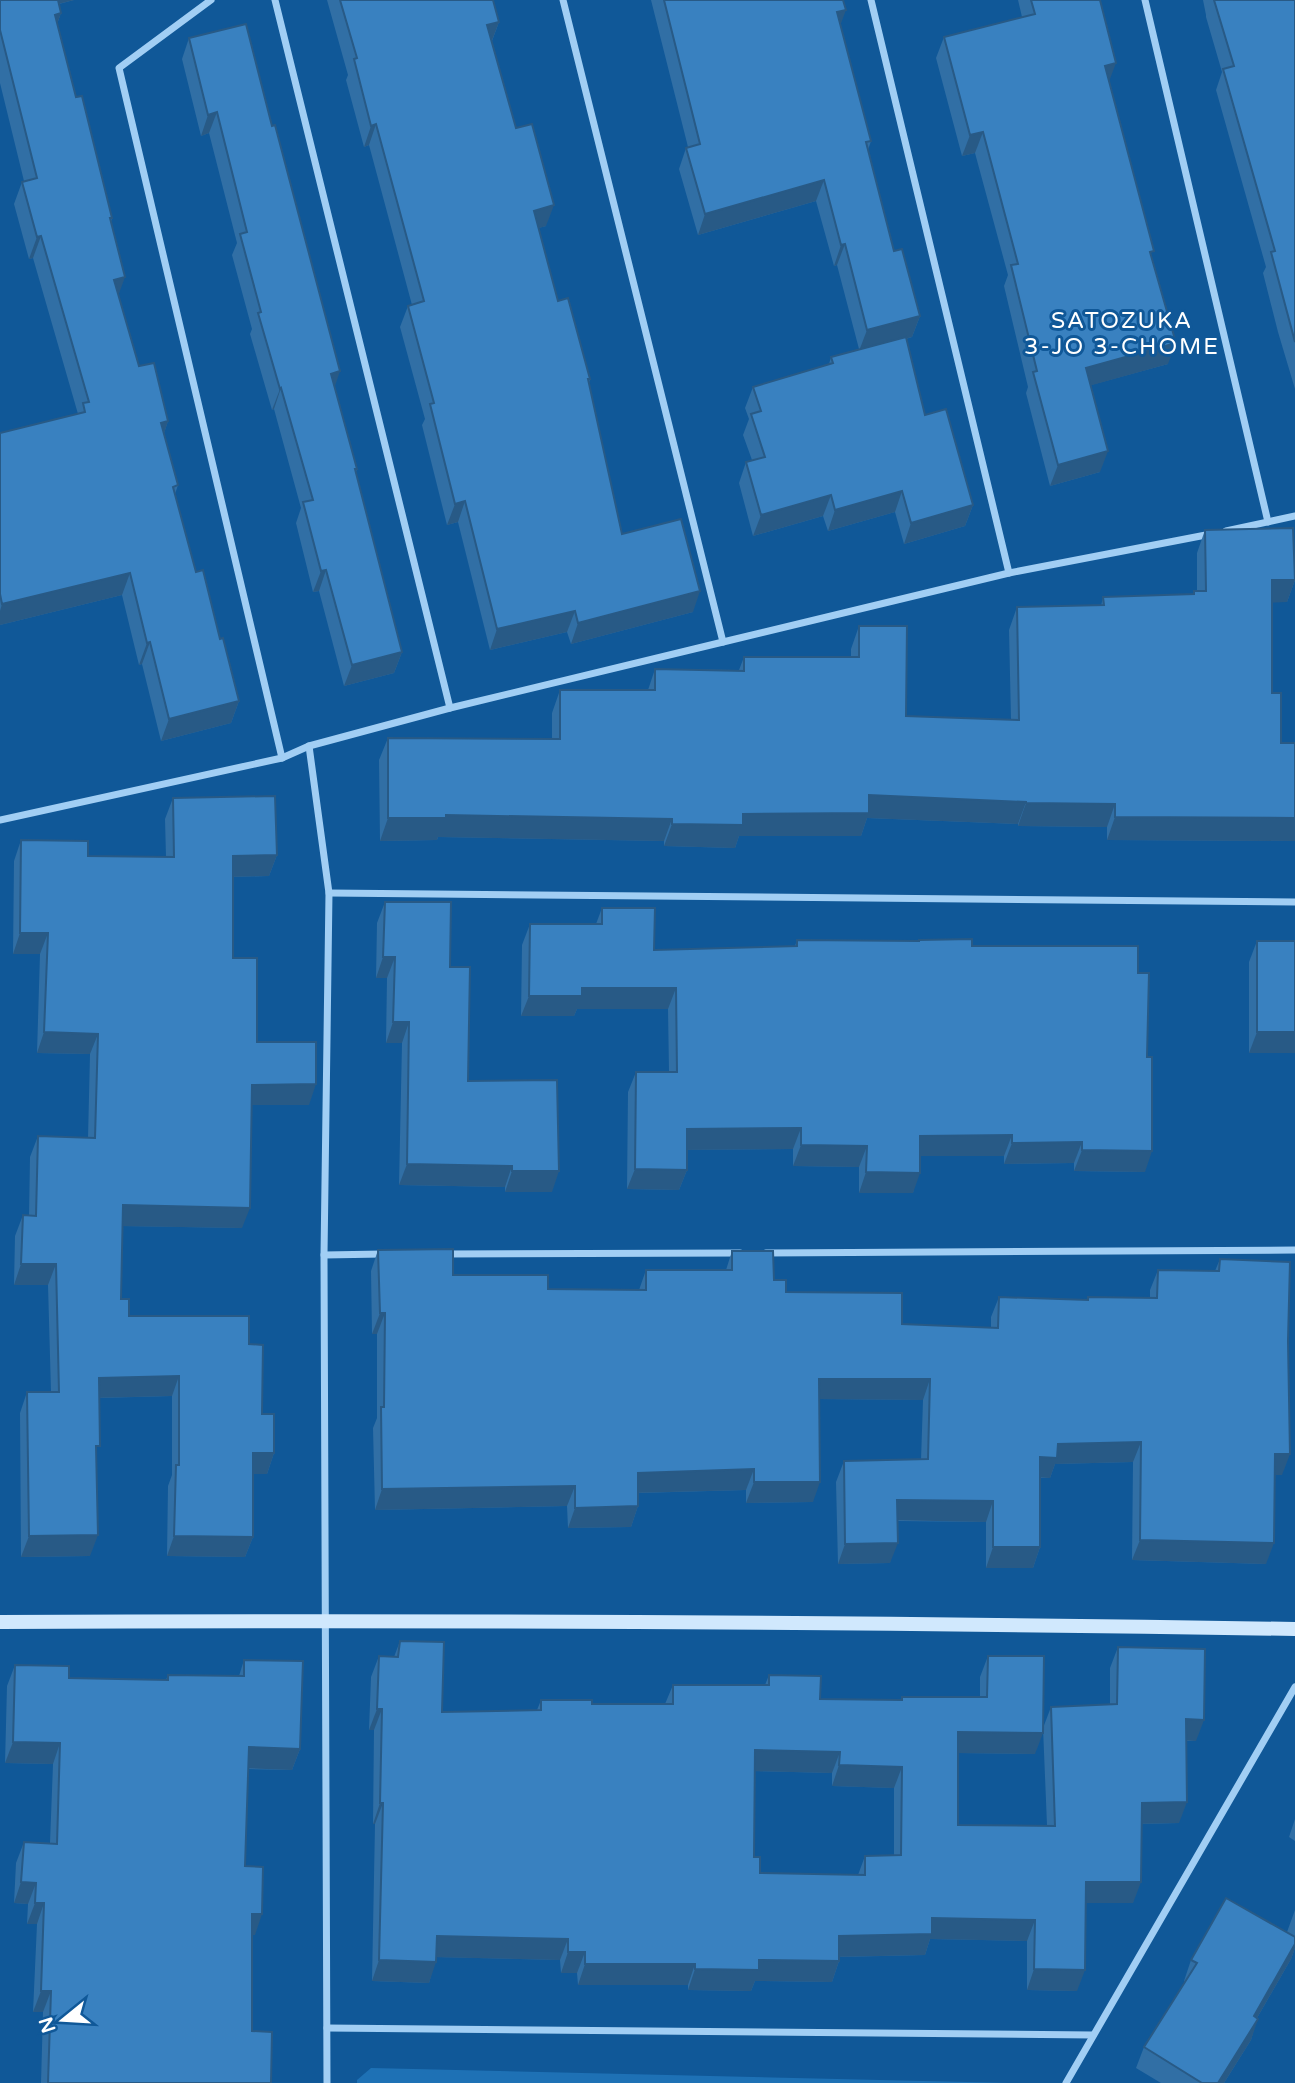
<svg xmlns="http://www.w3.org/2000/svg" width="1295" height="2083" font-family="'Varela Round',sans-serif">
  <rect width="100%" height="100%" fill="#105898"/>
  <polygon fill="#1e71b5" points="371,2068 1010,2083 357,2083 357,2080"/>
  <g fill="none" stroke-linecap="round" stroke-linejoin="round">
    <g stroke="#a1cef4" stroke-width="7">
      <polyline points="211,0 119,68 282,758"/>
      <polyline points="275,0 450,708"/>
      <polyline points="563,0 723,642"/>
      <polyline points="871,0 1009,573"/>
      <polyline points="1145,0 1268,522"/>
      <polyline points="1226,531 1295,516"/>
      <polyline points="309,746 329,893 324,1255 327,2083"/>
      <polyline points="0,820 282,758 309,746 450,708 723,642 1009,573 1211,534"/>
      <polyline points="329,893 1295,902"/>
      <polyline points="766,1253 1295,1250"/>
      <polyline points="444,1254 740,1253"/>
      <polyline points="324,1255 383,1254"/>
      <polyline points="327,2028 1093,2035"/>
      <polyline points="1066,2083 1295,1687"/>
    </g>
    <path stroke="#d0e8fd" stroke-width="14" d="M 0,1622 C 432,1620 863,1622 1295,1629"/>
  </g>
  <g fill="#316fa5" fill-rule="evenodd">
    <polygon points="0,0 74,0 59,4 61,13 57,24 76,97 112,218 111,222 119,296 139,366 168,421 164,433 178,485 175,494 196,572 220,639 239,701 231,723 161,741 142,664 139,665 122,595 0,625 0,433 78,414 33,258 29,259 14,204 22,182 24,181 0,83"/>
    <polygon points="327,0 493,0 499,22 492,41 516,128 546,226 538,228 558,301 590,379 589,383 622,534 693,612 571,644 567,632 490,650 458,522 447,525 422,425 425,419 400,327 408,306 412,305 369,145 364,147 346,80 348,75"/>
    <polygon points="651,0 843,0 840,25 871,141 868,150 894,251 920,316 912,337 906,339 925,415 973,505 965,526 904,544 895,512 828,531 823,516 753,536 739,483 746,462 752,460 743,435 749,419 745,408 753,387 829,364 831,357 859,349 837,265 834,266 816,201 698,235 679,169 686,148 688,147"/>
    <polygon points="1018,0 1100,0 1109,81 1151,257 1168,364 1091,385 1100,472 1050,486 1026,393 1028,387 1004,286 1008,275 975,153 962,156 936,58 944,37 1022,17"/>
    <polygon points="1203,0 1295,0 1295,389 1278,332 1263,273 1266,267 1216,90 1222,72 1206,17 1206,15"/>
    <polygon points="189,38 334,388 357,469 356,472 402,652 394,673 344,686 319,591 313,592 296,523 301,508 274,409 272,410 250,334 252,329 232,255 237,243 209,133 201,136 182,59"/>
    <polygon points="1205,530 1295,580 1287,602 1272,602 1272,693 1281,743 1295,743 1295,841 1107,840 1107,827 1018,826 1018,824 867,818 861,836 739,836 735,848 664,846 664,841 438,837 437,840 380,841 379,760 388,738 552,739 552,713 560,690 648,690 655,669 739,670 744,657 851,657 851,649 859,626 906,716 1011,720 1009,630 1017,607 1101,606 1103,597 1193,594 1194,591 1197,591 1197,553"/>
    <polygon points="173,798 277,855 269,876 233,877 233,958 257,1042 309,1105 252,1105 242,1228 122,1226 121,1299 129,1316 249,1344 262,1414 274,1453 267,1474 253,1474 253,1537 245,1557 167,1556 168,1486 172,1475 172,1396 99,1398 90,1556 21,1557 20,1413 27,1392 51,1392 48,1285 14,1285 15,1236 23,1215 29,1216 30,1157 38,1136 88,1138 90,1054 37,1053 40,954 13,954 14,861 21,840 88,856 166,857 165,819"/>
    <polygon points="385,902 450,967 468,1081 552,1192 505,1192 505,1187 399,1185 402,1043 386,1043 387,978 376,978 377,923"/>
    <polygon points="602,908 654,950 795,946 797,940 972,946 1138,973 1145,1172 1074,1171 1074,1163 1004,1164 1004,1156 920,1156 913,1193 859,1193 859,1167 793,1166 793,1149 687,1150 687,1170 679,1190 627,1189 628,1092 636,1072 669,1072 668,1009 577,1009 574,1016 521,1016 522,945 530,924 596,924"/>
    <polygon points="1257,941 1295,941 1295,1053 1249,1053 1249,962"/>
    <polygon points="378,1250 453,1275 548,1289 639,1290 646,1270 726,1270 732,1251 774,1280 786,1292 902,1324 991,1328 991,1317 999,1297 1087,1300 1088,1297 1150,1298 1150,1290 1158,1270 1215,1271 1220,1259 1282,1475 1274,1475 1266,1564 1132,1560 1133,1462 1055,1464 1050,1478 1040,1478 1040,1547 1033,1568 986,1568 986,1522 897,1521 890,1563 838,1564 836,1482 844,1461 921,1460 923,1400 819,1399 813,1502 746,1503 746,1490 638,1493 638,1506 631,1527 568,1528 567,1506 375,1510 373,1428 377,1418 377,1334 372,1334 371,1271"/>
    <path d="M 400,1641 L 442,1712 L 537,1710 L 541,1700 L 592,1704 L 665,1704 L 673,1685 L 765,1685 L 769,1675 L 820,1699 L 901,1700 L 902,1697 L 980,1697 L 980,1677 L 988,1656 L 1035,1754 L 958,1753 L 958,1825 L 1047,1825 L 1043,1728 L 1051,1707 L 1110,1705 L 1110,1668 L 1118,1647 L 1196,1741 L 1186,1741 L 1179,1823 L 1142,1824 L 1133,1903 L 1085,1903 L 1077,1991 L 1027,1990 L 1027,1941 L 930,1939 L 925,1955 L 839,1957 L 839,1961 L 832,1982 L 755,1981 L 751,1991 L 688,1990 L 688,1985 L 578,1985 L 577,1973 L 561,1973 L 560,1960 L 436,1957 L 429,1983 L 372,1981 L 375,1824 L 373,1824 L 374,1730 L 369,1730 L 371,1677 L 379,1656 L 394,1657 ZM 755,1771 L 832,1773 L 832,1786 L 894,1788 L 894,1855 L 865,1856 L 858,1875 L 760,1873 L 754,1857 Z"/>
    <polygon points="244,1660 300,1749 292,1770 248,1769 245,1866 255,1935 252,1935 252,2031 271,2083 41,2083 43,2012 33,2012 37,1924 27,1924 28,1904 14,1903 16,1863 24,1842 50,1843 53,1764 5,1763 7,1686 15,1665 69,1678 166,1680 168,1675 239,1676"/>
    <polygon points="1295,1819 1295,1841 1289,1837"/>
    <polygon points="1295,1910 1295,1948 1291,1959 1257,2018 1251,2040 1224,2083 1161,2083 1136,2068 1144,2047 1185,1982 1184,1981 1191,1960 1287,1932"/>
  </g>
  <g fill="#285a86">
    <polygon points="48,0 74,0 46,7"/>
    <polygon points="846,10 838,31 837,12"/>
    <polygon points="61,13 53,35 55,15"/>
    <polygon points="499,22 491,43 487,25"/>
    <polygon points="1116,63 1108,84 1105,66"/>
    <polygon points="217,112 209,133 201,136 208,115"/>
    <polygon points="376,124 369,145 364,147 371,126"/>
    <polygon points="983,132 975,153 962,156 970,135"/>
    <polygon points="824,180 816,201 698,235 705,214"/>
    <polygon points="554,205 546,226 526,232 534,211"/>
    <polygon points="41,236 33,258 29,259 37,237"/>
    <polygon points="845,244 837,265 834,266 841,245"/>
    <polygon points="125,277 117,299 114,280"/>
    <polygon points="920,316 912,337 859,351 867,330"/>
    <polygon points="1176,343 1168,364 1078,389 1086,368"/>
    <polygon points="340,371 333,392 331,374"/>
    <polygon points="281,388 274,409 272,410 280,389"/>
    <polygon points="168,421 161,443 161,423"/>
    <polygon points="1108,451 1100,472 1050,486 1058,465"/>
    <polygon points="902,491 895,512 828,531 835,510"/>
    <polygon points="831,495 823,516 753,536 761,515"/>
    <polygon points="465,501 458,522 447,525 455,504"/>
    <polygon points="973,505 965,526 904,544 911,523"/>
    <polygon points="326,570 319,591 313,592 321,571"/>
    <polygon points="130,573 122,595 0,625 0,611 2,604"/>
    <polygon points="1272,580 1295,580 1287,602 1264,603"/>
    <polygon points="700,591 693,612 571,644 578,623"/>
    <polygon points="575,611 567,632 490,650 497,629"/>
    <polygon points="150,642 142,664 139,665 147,643"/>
    <polygon points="402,652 394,673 344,686 352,665"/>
    <polygon points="239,701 231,723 161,741 169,719"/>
    <polygon points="869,795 1026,802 1018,824 867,818 861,836 739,836 735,848 664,846 672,824"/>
    <polygon points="1026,803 1115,804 1107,827 1018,826"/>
    <polygon points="446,815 672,819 664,841 438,837 437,840 380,841 388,818"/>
    <polygon points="1115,817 1295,818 1295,841 1107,840"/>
    <polygon points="277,855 269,876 226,877 233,856"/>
    <polygon points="20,933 48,933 40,954 13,954"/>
    <polygon points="383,957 395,957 387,978 376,978"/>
    <polygon points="582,988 676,988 668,1009 577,1009 574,1016 521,1016 529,996"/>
    <polygon points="393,1022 409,1022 402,1043 386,1043"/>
    <polygon points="44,1032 98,1034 90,1054 37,1053"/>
    <polygon points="1257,1032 1295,1032 1295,1053 1249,1053"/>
    <polygon points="316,1084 309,1105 244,1105 252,1085"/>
    <polygon points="801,1128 793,1149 680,1150 687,1129"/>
    <polygon points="1012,1135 1004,1156 913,1156 920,1136"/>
    <polygon points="1082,1142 1074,1163 1004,1164 1012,1143"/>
    <polygon points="801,1145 867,1146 859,1167 793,1166"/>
    <polygon points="1082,1150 1152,1151 1145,1172 1074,1171"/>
    <polygon points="407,1164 512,1166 505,1187 399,1185"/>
    <polygon points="635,1169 687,1170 679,1190 627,1189"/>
    <polygon points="512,1171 559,1171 552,1192 505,1192"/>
    <polygon points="866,1172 920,1173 913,1193 859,1193"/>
    <polygon points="123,1205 250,1208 242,1228 115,1226"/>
    <polygon points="21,1264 56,1264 48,1285 14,1285"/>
    <polygon points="380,1313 385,1313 377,1334 372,1334"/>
    <polygon points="179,1376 172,1396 91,1398 99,1378"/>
    <polygon points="819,1379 930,1379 923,1400 812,1399"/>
    <polygon points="1141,1442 1133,1462 1055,1464 1050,1478 1033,1477 1040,1457 1058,1444"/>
    <polygon points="253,1453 274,1453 267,1474 246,1474"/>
    <polygon points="1275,1454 1290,1454 1282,1475 1267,1475"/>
    <polygon points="754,1469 746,1490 630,1493 638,1473"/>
    <polygon points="754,1482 820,1482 813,1502 746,1503"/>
    <polygon points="575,1486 567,1506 375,1510 382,1489"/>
    <polygon points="897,1500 993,1501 986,1522 889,1520"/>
    <polygon points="638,1506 631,1527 568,1528 575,1508"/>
    <polygon points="98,1535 90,1556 21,1557 29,1536"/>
    <polygon points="174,1536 253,1537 245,1557 167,1556"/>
    <polygon points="1140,1540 1274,1543 1266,1564 1132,1560"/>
    <polygon points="898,1543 890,1563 838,1564 845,1544"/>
    <polygon points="993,1547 1040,1547 1033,1568 986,1568"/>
    <polygon points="377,1709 382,1709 374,1730 369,1730"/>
    <polygon points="1186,1719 1204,1720 1196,1741 1178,1740"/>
    <polygon points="958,1732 1043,1733 1035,1754 950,1753"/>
    <polygon points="13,1742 60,1743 53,1764 5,1763"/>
    <polygon points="249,1747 300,1749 292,1770 241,1768"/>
    <polygon points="755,1750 840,1752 832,1773 747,1771"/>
    <polygon points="839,1765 902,1767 894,1788 832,1786"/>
    <polygon points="1187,1802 1179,1823 1134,1824 1142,1803"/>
    <polygon points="380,1803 383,1803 375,1824 373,1824"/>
    <polygon points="21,1882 36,1883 28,1904 14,1903"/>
    <polygon points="1086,1882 1141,1882 1133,1903 1078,1903"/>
    <polygon points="35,1903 44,1903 37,1924 27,1924"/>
    <polygon points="252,1914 262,1914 255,1935 244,1935"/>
    <polygon points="932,1918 1035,1920 1027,1941 930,1939 925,1955 832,1957 839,1936"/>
    <polygon points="437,1936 568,1939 560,1960 429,1957"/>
    <polygon points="1295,1944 1295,1948 1291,1959 1246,2037 1254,2016"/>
    <polygon points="568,1952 585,1952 577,1973 561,1973"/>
    <polygon points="379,1960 436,1962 429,1983 372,1981"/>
    <polygon points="759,1960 839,1961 832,1982 755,1981 751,1991 688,1990 695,1969"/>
    <polygon points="585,1964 695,1964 688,1985 578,1985"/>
    <polygon points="1034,1969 1085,1970 1077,1991 1027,1990"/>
    <polygon points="41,1991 51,1991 43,2012 33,2012"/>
    <polygon points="1258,2019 1251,2040 1224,2083 1218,2083"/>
  </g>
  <g fill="#3981c0" stroke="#285a86" stroke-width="2" fill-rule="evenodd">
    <polygon points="0,0 58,0 61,13 55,15 76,97 82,96 112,218 110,218 125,277 114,280 139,366 154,363 168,421 161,423 178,485 173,487 196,572 203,570 220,639 223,638 239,701 169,719 150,642 147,643 130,573 2,604 0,594 0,433 85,412 83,403 89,402 41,236 37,237 22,182 37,178 0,30"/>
    <polygon points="340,0 493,0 499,22 487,25 516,128 532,124 554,205 534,211 558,301 568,298 590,379 588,379 622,534 681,519 700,591 578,623 575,611 497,629 465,501 455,504 430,404 434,403 408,306 424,301 376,124 371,126 354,59 357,58"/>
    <polygon points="664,0 843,0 846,10 837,12 871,141 866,142 894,251 902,249 920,316 867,330 845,244 841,245 824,180 705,214 686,148 700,144"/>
    <polygon points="1031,0 1100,0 1116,63 1105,66 1154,251 1150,252 1176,343 1086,368 1108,451 1058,465 1033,372 1037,371 1011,265 1018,264 983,132 970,135 944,37 1035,14"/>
    <polygon points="1214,0 1295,0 1295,342 1271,252 1275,251 1223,69 1234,66"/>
    <polygon points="246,24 272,126 275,125 340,371 331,374 357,469 355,469 402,652 352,665 326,570 321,571 303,502 313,500 281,388 280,389 258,313 261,312 240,234 247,232 217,112 208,115 189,38"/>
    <polygon points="906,337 925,415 946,409 973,505 911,523 902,491 835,510 831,495 761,515 746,462 765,457 751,414 761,411 753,387 833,363 831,357"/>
    <polygon points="1293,528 1295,580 1272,580 1272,693 1281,693 1281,743 1295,743 1295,818 1115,817 1115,804 1026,803 1026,802 869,795 869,813 743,814 743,825 672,824 672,819 446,815 446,818 388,818 388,738 560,739 560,690 655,690 655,669 744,671 744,657 859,657 859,626 907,626 906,716 1019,720 1017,607 1104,605 1103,597 1194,594 1194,591 1206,591 1205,530"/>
    <polygon points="275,796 277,855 233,856 233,958 257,958 257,1042 316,1042 316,1084 252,1085 250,1208 123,1205 121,1299 129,1299 129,1316 249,1316 249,1344 263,1345 262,1414 274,1414 274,1453 253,1453 253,1537 174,1536 176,1465 179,1465 179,1376 99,1378 100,1446 96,1446 98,1535 29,1536 27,1392 59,1392 56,1264 21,1264 23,1215 36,1216 38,1136 95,1138 98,1034 44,1032 48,933 20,933 21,840 88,841 88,856 174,857 173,798"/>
    <polygon points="385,902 451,902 450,967 470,967 468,1081 557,1080 559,1171 512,1171 512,1166 407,1164 409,1022 393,1022 395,957 383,957"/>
    <polygon points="602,908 655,908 654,950 797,946 797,940 919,941 919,940 972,939 972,946 1138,946 1138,973 1149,973 1147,1057 1152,1057 1152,1151 1082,1150 1082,1142 1012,1143 1012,1135 920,1136 920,1173 866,1172 867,1146 801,1145 801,1128 687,1129 687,1170 635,1169 636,1072 677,1072 676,988 582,988 582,996 529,996 530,924 602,924"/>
    <rect x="1257" y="941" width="38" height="91"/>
    <polygon points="453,1249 453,1275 548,1275 548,1289 646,1290 646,1270 732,1270 732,1251 773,1251 774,1280 786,1280 786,1292 902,1293 902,1324 998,1328 999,1297 1088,1300 1088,1297 1157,1298 1158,1270 1219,1271 1220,1259 1290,1262 1288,1341 1290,1454 1275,1454 1274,1543 1140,1540 1141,1442 1058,1444 1057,1458 1040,1457 1040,1547 993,1547 993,1501 897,1500 898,1543 845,1544 844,1461 928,1459 930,1379 819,1379 820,1482 754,1482 754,1469 638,1473 638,1506 575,1508 575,1486 382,1489 381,1407 384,1407 385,1313 380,1313 378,1250"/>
    <path d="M 400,1641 L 444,1642 L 442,1712 L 541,1710 L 541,1700 L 592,1700 L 592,1704 L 673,1704 L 673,1685 L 769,1685 L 769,1675 L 821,1676 L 820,1699 L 902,1700 L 902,1697 L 987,1697 L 988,1656 L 1044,1656 L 1043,1733 L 958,1732 L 958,1825 L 1055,1826 L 1051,1707 L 1117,1704 L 1118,1647 L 1205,1649 L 1204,1720 L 1186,1719 L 1187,1802 L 1142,1803 L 1141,1882 L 1086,1882 L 1085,1970 L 1034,1969 L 1035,1920 L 932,1918 L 932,1934 L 839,1936 L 839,1961 L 759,1960 L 759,1970 L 695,1969 L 695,1964 L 585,1964 L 585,1952 L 568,1952 L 568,1939 L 437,1936 L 436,1962 L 379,1960 L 383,1803 L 380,1803 L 382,1709 L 377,1709 L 379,1656 L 398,1657 ZM 755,1750 L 840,1752 L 839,1765 L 902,1767 L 901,1855 L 865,1856 L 865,1875 L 760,1873 L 760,1857 L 754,1857 Z"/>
    <polygon points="244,1660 303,1661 300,1749 249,1747 245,1866 263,1867 262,1914 252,1914 252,2031 272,2032 271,2083 48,2083 51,1991 41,1991 44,1903 35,1903 36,1883 21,1882 24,1842 57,1844 60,1743 13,1742 15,1665 69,1666 69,1678 168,1680 168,1675 244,1676"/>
    <polygon points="1226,1898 1295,1937 1295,1944 1254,2016 1258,2019 1218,2083 1202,2083 1144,2047 1197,1963 1191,1960"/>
  </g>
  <g text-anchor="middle" stroke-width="6" stroke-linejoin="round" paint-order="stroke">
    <g font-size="23" letter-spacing="2" fill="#fff" stroke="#105898">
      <text x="1122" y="328">SATOZUKA<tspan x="1122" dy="26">3-JO 3-CHOME</tspan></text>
    </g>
  </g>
  <g transform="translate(63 2020) rotate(252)" stroke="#105898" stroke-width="5" paint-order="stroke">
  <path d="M0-5L12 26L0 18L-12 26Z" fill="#ffffff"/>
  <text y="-10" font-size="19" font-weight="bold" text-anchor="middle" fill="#ffffff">N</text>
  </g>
</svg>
